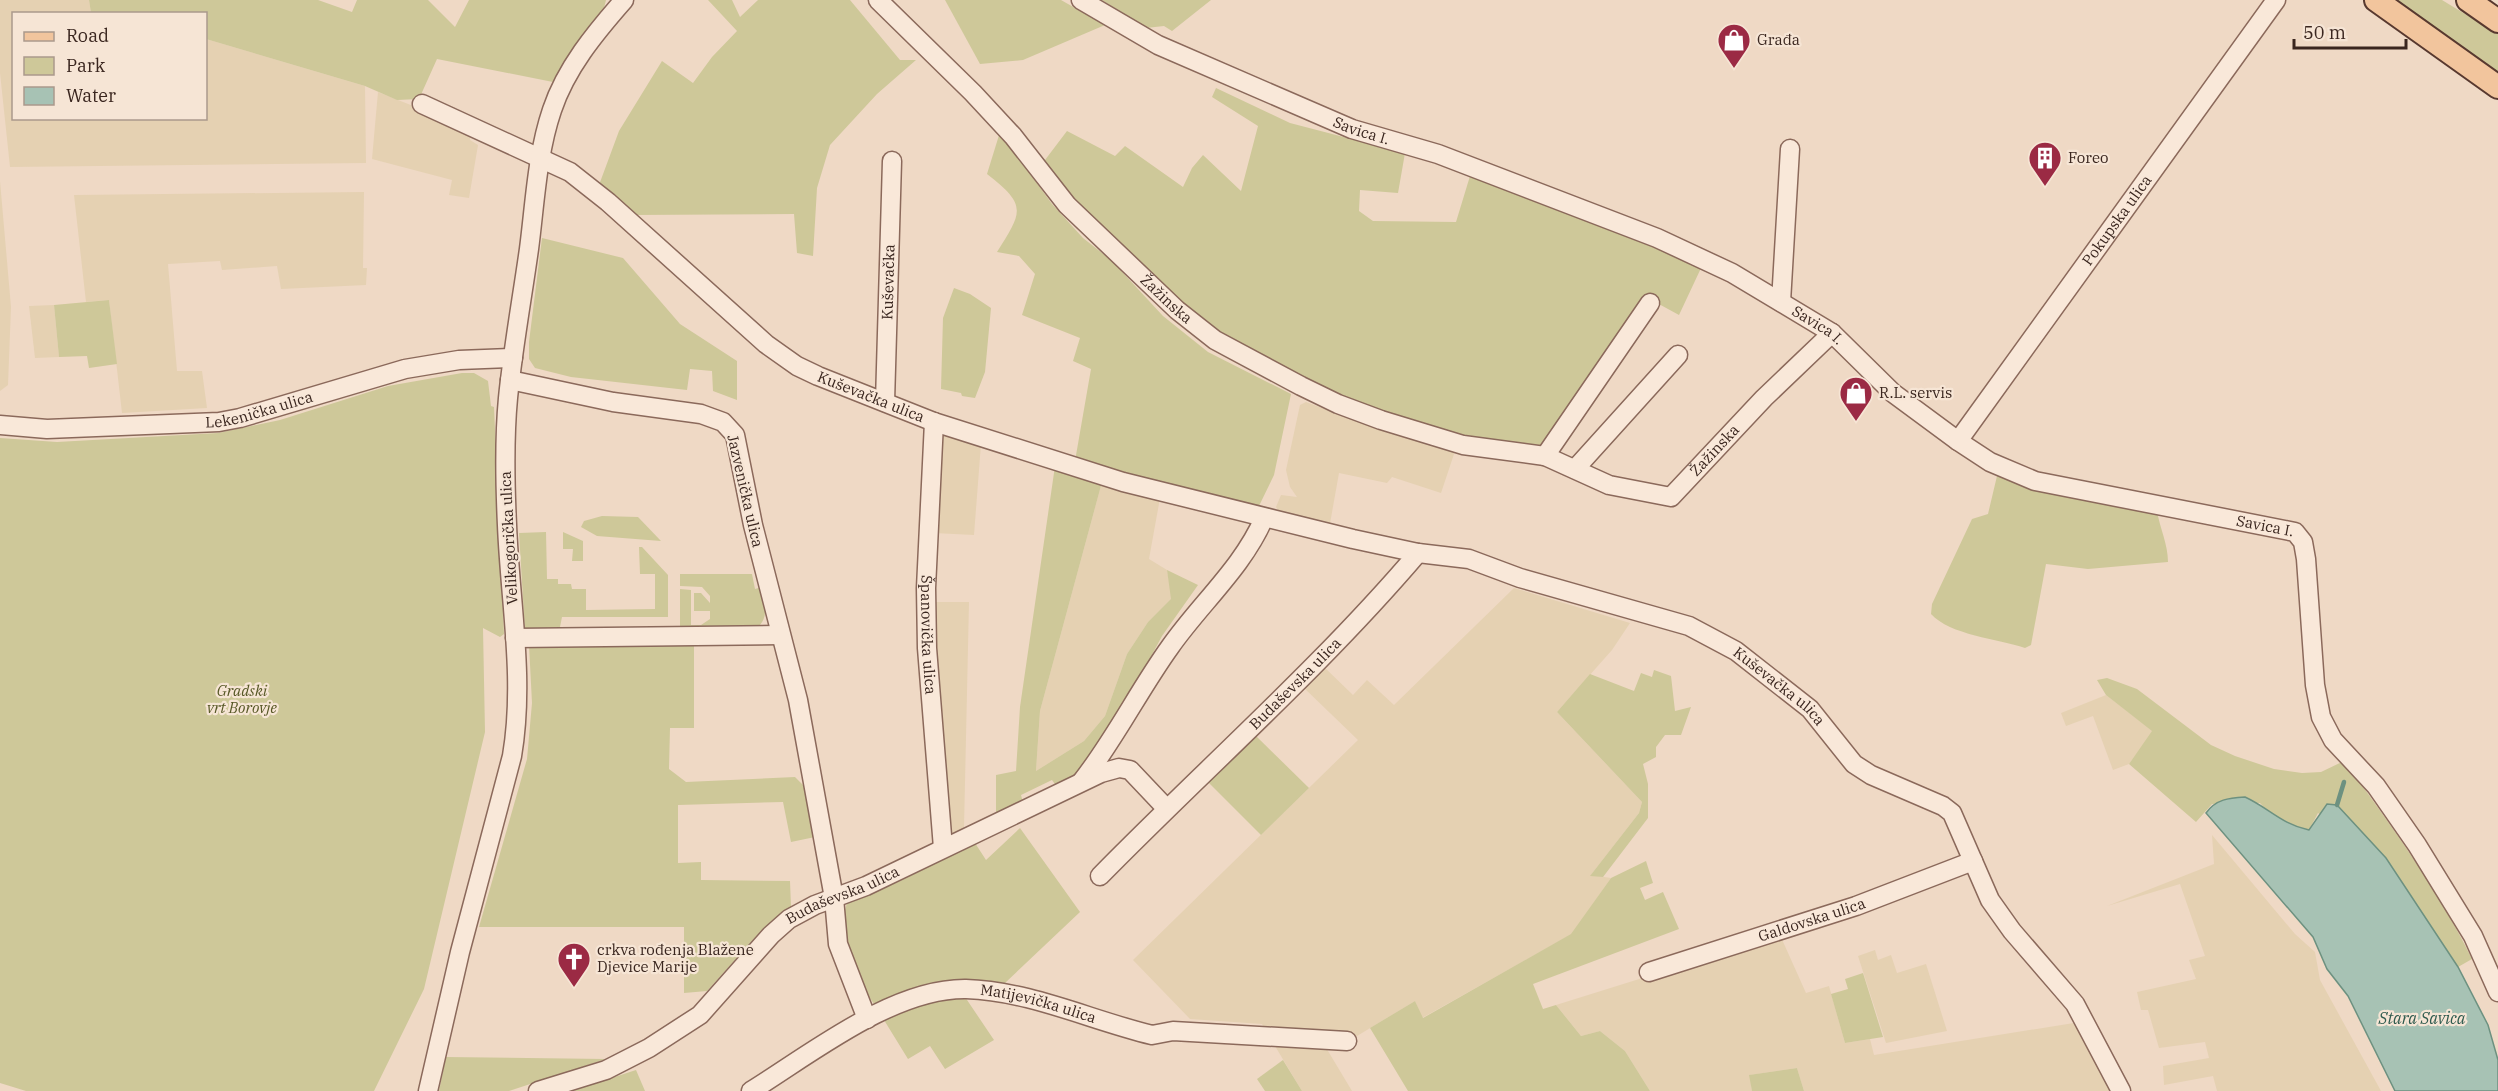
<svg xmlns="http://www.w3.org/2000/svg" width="2498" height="1091" font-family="'IBM Plex Serif',serif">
  <rect width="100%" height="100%" fill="#efd9c5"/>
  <g fill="#e5d1b2">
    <polygon points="0,0 89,0 91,13 14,14 14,118 206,118 206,39 365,86 366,163 10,167 0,73"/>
    <polygon points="378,92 471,129 470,140 478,145 469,198 449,195 452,180 372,159"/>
    <polygon points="0,181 11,307 8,385 0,391"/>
    <polygon points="364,192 363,268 367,268 366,285 281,289 277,266 222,270 220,261 168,264 177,371 202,371 207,408 122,413 109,300 86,302 74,195"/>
    <polygon points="54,305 59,357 35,358 29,306"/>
    <polygon points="1306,402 1365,424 1455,451 1441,493 1392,477 1387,483 1339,473 1329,529 1284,519 1276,507 1281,495 1297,497 1290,487 1286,470 1300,405"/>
    <polygon points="940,434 981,444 974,535 934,533"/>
    <polygon points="1102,482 1160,498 1149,559 1167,570 1172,599 1148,622 1127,654 1105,716 1084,741 1036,771 1040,711"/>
    <polygon points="1514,588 1630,623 1612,650 1557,712 1642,802 1639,813 1591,875 1611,878 1572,934 1422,1018 1415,1001 1357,1036 1267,1033 1262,1024 1190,1019 1133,960 1358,740 1303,687 1323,666 1353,695 1367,680 1394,705"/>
    <polygon points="933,602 969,602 964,828 950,835"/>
    <polygon points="2106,695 2153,731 2129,764 2113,770 2093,716 2066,726 2061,713"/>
    <polygon points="2212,835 2295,934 2315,952 2320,980 2381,1091 2217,1091 2213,1076 2164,1085 2163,1066 2209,1058 2205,1042 2159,1048 2148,1010 2141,1010 2137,992 2196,979 2189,960 2205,956 2180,884 2107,906 2214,864"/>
    <polygon points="1780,935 1806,993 1829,986 1845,1043 1870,1039 1874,1055 2080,1022 2114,1091 1804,1091 1797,1068 1750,1075 1752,1091 1650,1091 1625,1051 1600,1031 1581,1036 1556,1005"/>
    <polygon points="1875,950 1878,960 1891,955 1897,973 1926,964 1947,1031 1886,1043 1858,956"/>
    <polygon points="1275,1046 1325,1046 1352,1091 1302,1091"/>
  </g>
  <g fill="#cec899">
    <polygon points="89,0 318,0 352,12 357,0 428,0 455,27 469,0 606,0 603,12 558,83 437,59 419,99 397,100 365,86 206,39 206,14 91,13"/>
    <polygon points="708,0 732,0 740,17 758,0 850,0 900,60 916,60 877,94 830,145 817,188 813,256 797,253 794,214 631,215 599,185 619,131 662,61 693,83 712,57 737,31"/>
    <polygon points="945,0 1061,0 1105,25 1023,60 980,64"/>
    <polygon points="1102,0 1211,0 1172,31 1164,26 1146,28"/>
    <polygon points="2396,0 2442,0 2498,34 2498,73"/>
    <polygon points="1216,88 1290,123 1405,153 1398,193 1360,190 1359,211 1373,221 1456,222 1470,176 1618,229 1702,266 1679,315 1657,303 1546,445 1483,444 1360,408 1206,328 1085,216 1031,153 1045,160 1067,131 1115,156 1125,146 1183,187 1192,168 1203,155 1241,191 1258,126 1212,97"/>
    <path d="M 1000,132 L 1052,204 L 1083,238 L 1111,260 L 1163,316 L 1208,352 L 1291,394 L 1274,475 L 1258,508 L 1075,461 L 1091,369 L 1073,361 L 1080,338 L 1022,315 L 1035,274 L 1019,256 L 997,252 C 1023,211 1027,205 987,174 Z"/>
    <polygon points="542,238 623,258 680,324 737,361 737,400 713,391 712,371 690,369 687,390 571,377 535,368 529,359 529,342"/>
    <polygon points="954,288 970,294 991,308 985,372 975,398 962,396 961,393 941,389 943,318"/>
    <polygon points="109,300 117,364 89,368 87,356 59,357 54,305"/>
    <polygon points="462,373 474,373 488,381 491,406 494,407 504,634 500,637 483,628 485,732 424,989 374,1091 26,1091 0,1083 0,438 57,442 218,433 280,420 388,386"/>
    <polygon points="1055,466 1102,482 1040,711 1036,771 1084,741 1105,716 1127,654 1148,622 1171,599 1167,570 1198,585 1162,636 1131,694 1081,772 1057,787 1052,780 1021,795 1023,803 996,814 996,775 1016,771 1020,707"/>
    <path d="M 1997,476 C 2049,495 2102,502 2157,511 C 2160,529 2168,544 2168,562 L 2088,569 L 2046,564 L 2031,645 L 2025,648 C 1998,639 1950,635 1931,614 L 1932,604 L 1972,519 L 1988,514 Z"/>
    <polygon points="602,516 638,517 661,541 597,536 581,527 584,521"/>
    <polygon points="546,532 547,579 558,579 558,584 571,584 572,589 586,589 586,610 655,609 655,574 640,574 639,547 642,547 668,575 668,617 562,617 560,627 525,631 519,533"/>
    <polygon points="563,532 583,541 583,561 572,561 573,549 563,549"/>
    <path d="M 680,574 L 752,574 L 755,589 L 762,587 C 765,604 770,618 755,630 L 683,630 L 680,626 L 680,589 L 691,590 L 691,625 L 701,625 L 710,619 L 710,611 L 694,611 L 694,593 L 701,593 L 710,603 L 710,596 L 702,587 L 680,586 Z"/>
    <polygon points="529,645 694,645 694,728 670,728 669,769 686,782 795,777 805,787 815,837 791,842 783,802 678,805 678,863 701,862 701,880 790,881 791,907 762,930 707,991 684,993 684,927 479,927 527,759 532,703"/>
    <polygon points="1654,670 1671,676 1675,711 1691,707 1681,735 1665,735 1656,747 1656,757 1643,764 1648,784 1648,818 1603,877 1590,876 1639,813 1642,802 1557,712 1590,674 1634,691 1641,673 1652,677"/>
    <path d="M 2107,678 L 2137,689 L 2211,745 L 2235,756 L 2274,769 L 2302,773 L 2321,772 L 2344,761 C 2391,825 2437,888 2472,959 L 2458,967 L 2386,858 L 2318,813 L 2309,830 C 2289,825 2274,819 2260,803 L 2212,804 L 2196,822 L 2129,764 L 2152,731 L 2106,695 L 2097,680 Z"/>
    <polygon points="1253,733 1309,788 1261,835 1205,779"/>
    <path d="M 1020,828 L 1080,912 L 1005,983 C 953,976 924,989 875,1005 C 855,978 836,937 847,903 L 896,883 L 975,843 L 986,860 Z"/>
    <polygon points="1646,861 1653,883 1640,888 1645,900 1663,892 1679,929 1533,984 1543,1009 1556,1005 1581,1036 1600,1031 1625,1051 1650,1091 1408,1091 1370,1028 1415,1001 1423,1018 1571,934 1611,878"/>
    <polygon points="1863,973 1883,1037 1845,1043 1831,994 1848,989 1845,979"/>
    <polygon points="965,997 994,1040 945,1069 930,1046 908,1059 884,1020 934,999"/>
    <polygon points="446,1057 606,1059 509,1091 439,1091"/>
    <polygon points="1283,1060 1302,1091 1265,1091 1257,1079"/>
    <polygon points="1797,1068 1804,1091 1752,1091 1749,1075"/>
    <polygon points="636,1070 645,1091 572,1091"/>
  </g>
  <path fill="#a7c2b4" stroke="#6d9180" stroke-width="1.5" d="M 2245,797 C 2269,808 2281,824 2309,830 L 2327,804 L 2337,805 L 2386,858 L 2458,967 L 2488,1025 L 2498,1060 L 2498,1091 L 2395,1091 L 2348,996 L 2327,969 L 2313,937 L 2206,813 C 2216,799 2229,798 2245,797 Z"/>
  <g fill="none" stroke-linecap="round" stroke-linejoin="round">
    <polyline stroke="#6d9180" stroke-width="4.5" points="2337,805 2344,782"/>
    <defs>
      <g id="minor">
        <path id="s1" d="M 878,0 L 973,93 L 1013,136 L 1067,205 L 1177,310 L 1215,340 L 1301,386 L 1338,404 L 1381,420 L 1463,445 L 1545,456 L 1609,485 L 1671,497 L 1764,398 L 1832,333"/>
        <path id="s2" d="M 1081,0 L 1158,45 L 1352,129 L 1438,154 L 1657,238 L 1732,273 L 1832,333 L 1893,393 L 1958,441 L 1990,462 L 2035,481 L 2295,532 L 2303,542 L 2306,559 L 2315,685 L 2321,717 L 2333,740 L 2376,786 L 2417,845 L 2473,936 L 2498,992"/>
        <path id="s3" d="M 422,104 L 570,172 L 608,202 L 766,344 L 797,366 L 818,376 L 934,422 L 1123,482 L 1353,539 L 1418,553 L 1469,559 L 1520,578 L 1689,626 L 1736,651 L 1810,709 L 1854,764 L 1871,775 L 1943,806 L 1952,813 L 1990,900 L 2012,931 L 2075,1004 L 2121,1091"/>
        <polyline points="1781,302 1790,149"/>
        <polyline points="510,380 613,402 701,414 723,422 735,435 753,525 798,700 834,898 838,944 867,1019"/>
        <path id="s4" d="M 885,402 L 892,161"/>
        <path id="s5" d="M 934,422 L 926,588 L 927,648 L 943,848"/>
        <path id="s6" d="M 0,425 L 47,429 L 219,422 L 240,418 L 405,369 L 459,360 L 513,358"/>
        <path id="s7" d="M 1958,441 L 2276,0"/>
        <polyline points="1545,456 1650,303"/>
        <polyline points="1575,469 1678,355"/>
        <polyline points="515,638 780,635"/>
        <path d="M 1082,781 C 1115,739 1139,690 1170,647 C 1200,604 1243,567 1264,518"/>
        <path id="s8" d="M 1100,876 C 1206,768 1320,668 1418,553"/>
        <path id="s9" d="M 1649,972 L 1856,906 L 1973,861"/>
        <path d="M 428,1091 L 460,952 L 512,756 C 525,680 510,602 507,525 C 505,483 504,440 508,398 C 513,348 522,299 529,249 C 535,203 537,154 552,110 C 566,68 595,33 624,0"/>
        <path id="s10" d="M 538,1091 L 606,1070 L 649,1048 L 700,1015 L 771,935 L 789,919 L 815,905 L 866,886 L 1101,773 L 1119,768 L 1130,770 L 1166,808"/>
        <path id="s11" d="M 751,1091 C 811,1054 893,988 966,989 C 1030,991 1090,1020 1152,1035 L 1173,1031 L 1347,1041"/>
      </g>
      <g id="major">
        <polyline points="2376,0 2498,87"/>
        <polyline points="2468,0 2498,21"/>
      </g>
    </defs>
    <use href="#minor" stroke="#8b695b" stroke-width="21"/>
    <use href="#major" stroke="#58392f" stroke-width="26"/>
    <use href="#minor" stroke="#f9e8d9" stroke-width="18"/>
    <use href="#major" stroke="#f2c59d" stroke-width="22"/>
  </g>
  <defs>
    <symbol id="shop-pin" viewBox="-11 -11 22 30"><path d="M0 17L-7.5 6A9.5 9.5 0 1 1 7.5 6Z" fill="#9b2a44" stroke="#f6e5d5"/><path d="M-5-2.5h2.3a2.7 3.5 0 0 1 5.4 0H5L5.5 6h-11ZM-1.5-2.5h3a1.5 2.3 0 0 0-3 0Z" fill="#fff"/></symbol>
    <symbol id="building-pin" viewBox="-11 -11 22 30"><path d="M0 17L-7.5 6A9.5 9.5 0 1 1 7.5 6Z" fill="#9b2a44" stroke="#f6e5d5"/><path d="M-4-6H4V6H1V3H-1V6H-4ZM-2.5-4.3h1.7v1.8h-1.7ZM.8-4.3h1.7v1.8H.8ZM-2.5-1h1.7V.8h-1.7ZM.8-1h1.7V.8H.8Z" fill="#fff"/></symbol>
    <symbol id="church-pin" viewBox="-11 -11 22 30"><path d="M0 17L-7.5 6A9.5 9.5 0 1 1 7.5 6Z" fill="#9b2a44" stroke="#f6e5d5"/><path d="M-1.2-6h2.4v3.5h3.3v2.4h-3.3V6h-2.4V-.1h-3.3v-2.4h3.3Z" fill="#fff"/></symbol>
  </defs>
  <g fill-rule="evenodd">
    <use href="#shop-pin" x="1715" y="21" width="38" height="52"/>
    <use href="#building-pin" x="2026" y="139" width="38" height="52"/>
    <use href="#shop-pin" x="1837" y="374" width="38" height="52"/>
    <use href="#church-pin" x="555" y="940" width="38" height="52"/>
  </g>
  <g text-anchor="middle" stroke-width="4.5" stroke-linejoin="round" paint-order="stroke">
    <g font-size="15" fill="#3a261f" stroke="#f6e5d5" text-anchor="start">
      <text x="1757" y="45">Građa</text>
      <text x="2068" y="163">Foreo</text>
      <text x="1879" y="398">R.L. servis</text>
      <text x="597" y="955">crkva rođenja Blažene<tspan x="597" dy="17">Djevice Marije</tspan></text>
    </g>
    <g font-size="15" fill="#3a261f" stroke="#f6e5d5">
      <text dy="5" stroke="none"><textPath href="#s2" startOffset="310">Savica I.</textPath></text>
      <text dy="5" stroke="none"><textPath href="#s7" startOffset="272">Pokupska ulica</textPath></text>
      <text dy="5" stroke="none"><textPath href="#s4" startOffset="120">Kuševačka</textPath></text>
      <text dy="5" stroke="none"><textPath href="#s1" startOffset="416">Žažinska</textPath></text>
      <text dy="5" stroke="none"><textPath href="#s2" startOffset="808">Savica I.</textPath></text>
      <text dy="5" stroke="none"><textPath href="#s3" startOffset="542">Kuševačka ulica</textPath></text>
      <text dy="5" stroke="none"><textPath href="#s6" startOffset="261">Lekenička ulica</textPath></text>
      <text dy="5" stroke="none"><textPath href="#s1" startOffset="1030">Žažinska</textPath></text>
      <text transform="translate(745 491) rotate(77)" y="5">Jazvenička ulica</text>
      <text dy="5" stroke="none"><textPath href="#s2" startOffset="1312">Savica I.</textPath></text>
      <text transform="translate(509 538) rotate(-93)" y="5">Velikogorička ulica</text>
      <text dy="5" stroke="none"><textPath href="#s5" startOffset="213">Španovička ulica</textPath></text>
      <text dy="5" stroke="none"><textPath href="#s8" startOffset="274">Budaševska ulica</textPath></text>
      <text dy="5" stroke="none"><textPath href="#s3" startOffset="1502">Kuševačka ulica</textPath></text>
      <text dy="5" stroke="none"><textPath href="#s10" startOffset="370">Budaševska ulica</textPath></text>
      <text dy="5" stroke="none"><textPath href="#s9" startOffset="171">Galdovska ulica</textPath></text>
      <text dy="5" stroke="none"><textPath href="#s11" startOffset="315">Matijevička ulica</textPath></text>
    </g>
    <g font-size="15" font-style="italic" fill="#565725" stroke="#f6e5d5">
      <text x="242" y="696">Gradski<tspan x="242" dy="17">vrt Borovje</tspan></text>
    </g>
    <g font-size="16" font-style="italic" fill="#2e5a4e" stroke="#f6e5d5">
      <text x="2422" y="1024">Stara Savica</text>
    </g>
  </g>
  <rect x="12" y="12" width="195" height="108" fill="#f6e5d5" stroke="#ab998c" stroke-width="1.5"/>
  <rect x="24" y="32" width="30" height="9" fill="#f2c59d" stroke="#ab998c" stroke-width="1.5"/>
  <text x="66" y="42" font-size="18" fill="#3a261f">Road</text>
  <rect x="24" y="57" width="30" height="18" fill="#cec899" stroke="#ab998c" stroke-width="1.5"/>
  <text x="66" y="72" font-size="18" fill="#3a261f">Park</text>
  <rect x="24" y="87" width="30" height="18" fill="#a7c2b4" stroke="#ab998c" stroke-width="1.5"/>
  <text x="66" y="102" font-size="18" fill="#3a261f">Water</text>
  <path d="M2294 39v9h112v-9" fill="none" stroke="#3a261f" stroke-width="3"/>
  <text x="2303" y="39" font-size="18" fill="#3a261f" stroke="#f6e5d5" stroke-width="4.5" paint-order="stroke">50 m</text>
</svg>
